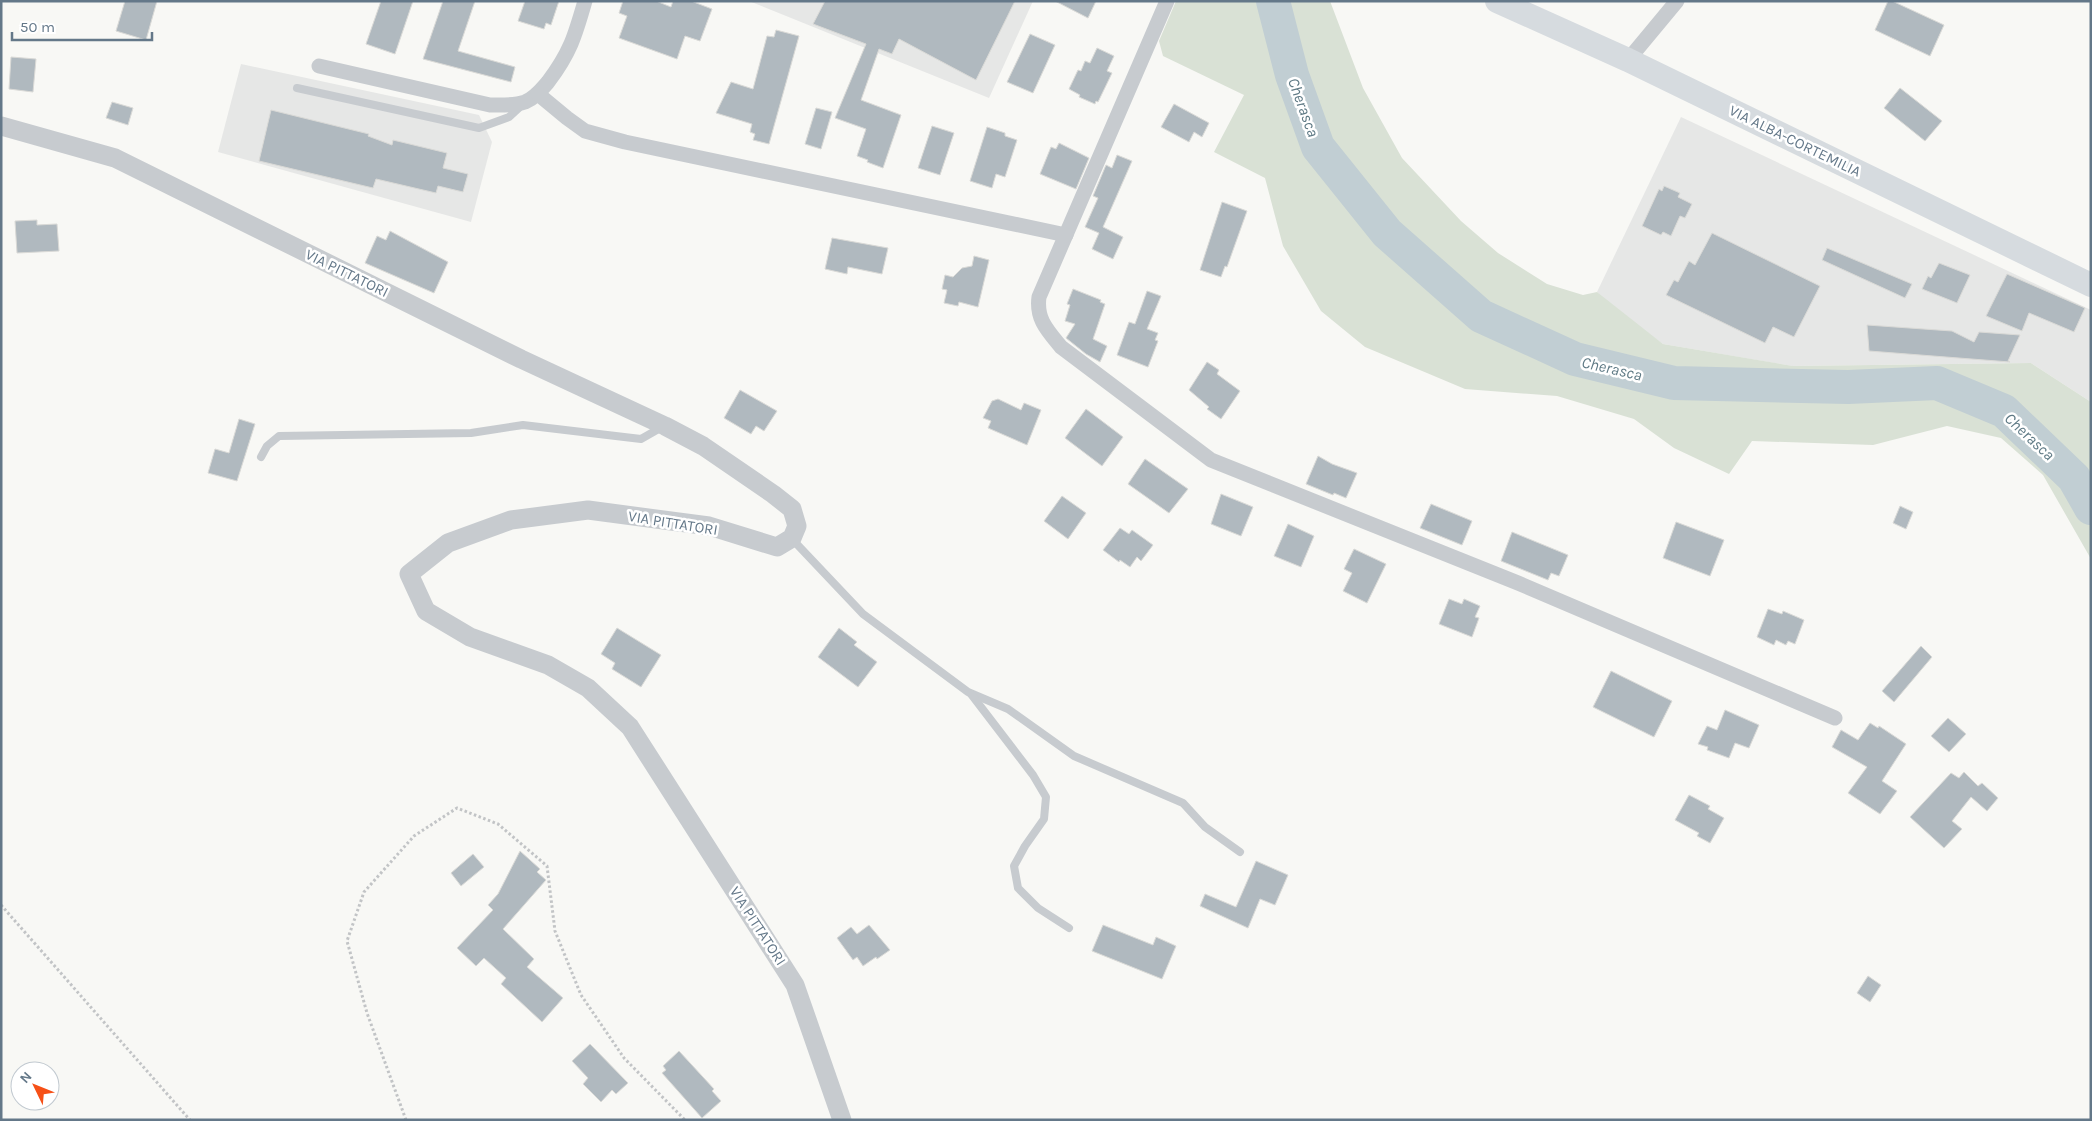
<svg xmlns="http://www.w3.org/2000/svg" width="2092" height="1121" font-family="Karla,sans-serif">
  <rect width="100%" height="100%" fill="#f8f8f5"/>
  <g fill="#e6e7e6">
    <polygon points="749,1 1033,1 989,98"/>
    <polygon points="241,64 479,115 492,142 471,222 218,152"/>
    <polygon points="1681,117 2091,310 2091,402 2031,363 1792,366 1663,344 1625,317 1597,292"/>
  </g>
  <polygon fill="#d9e1d5" points="1176,1 1330,1 1363,88 1402,158 1461,221 1498,253 1547,284 1583,295 1597,292 1663,344 1793,366 2031,363 2091,402 2091,559 2043,475 2001,438 1947,426 1873,445 1752,441 1729,474 1674,448 1634,419 1557,396 1465,389 1365,347 1321,311 1283,246 1265,178 1214,152 1244,95 1163,56 1159,41"/>
  <g fill="none" stroke-linecap="round" stroke-linejoin="round">
    <polyline stroke="#c1ced3" stroke-width="34" points="1273,1 1292,75 1318,147 1387,233 1481,316 1575,359 1674,383 1848,387 1937,383 2004,411 2074,478 2091,508"/>
  </g>
  <g fill="#b0b9bf" stroke="#dadad7">
    <polygon points="125,1 157,1 146,40 116,31"/>
    <polygon points="381,1 413,1 395,54 366,44"/>
    <polygon points="443,1 475,1 458,51 515,67 511,82 423,59"/>
    <polygon points="525,1 559,1 551,25 546,23 544,29 518,21"/>
    <polygon points="623,1 656,1 671,7 673,1 691,1 712,9 700,41 685,36 677,59 619,38 627,16 619,13"/>
    <polygon points="825,1 1015,1 976,80 899,39 892,54 879,49 861,100 901,115 883,168 867,162 868,160 857,156 866,129 835,118 866,44 813,24"/>
    <polygon points="1055,1 1096,1 1088,18"/>
    <polygon points="1888,1 1892,1 1944,25 1930,56 1875,30"/>
    <polygon points="776,30 799,36 769,144 753,140 755,134 750,132 752,124 716,113 731,82 753,89 767,36 774,37"/>
    <polygon points="1030,34 1055,45 1033,93 1007,82"/>
    <polygon points="1097,48 1114,56 1107,71 1112,73 1098,102 1096,101 1095,104 1079,97 1080,95 1069,89 1078,70 1081,71 1085,61 1090,63"/>
    <polygon points="11,57 36,59 33,92 9,89"/>
    <polygon points="1900,88 1942,121 1925,141 1884,108"/>
    <polygon points="112,102 133,108 128,125 106,118"/>
    <polygon points="1174,104 1209,123 1202,137 1194,132 1189,142 1161,127"/>
    <polygon points="816,108 832,112 821,149 805,144"/>
    <polygon points="271,110 369,134 368,136 392,145 393,140 447,153 443,168 468,174 463,192 438,186 436,193 376,179 373,188 259,161"/>
    <polygon points="932,126 954,133 940,175 918,168"/>
    <polygon points="987,127 1005,133 1005,136 1017,140 1005,177 996,174 992,188 970,181"/>
    <polygon points="1059,143 1089,158 1076,189 1040,174 1051,147 1056,149"/>
    <polygon points="1117,155 1132,161 1103,227 1123,237 1113,259 1092,249 1099,233 1085,227 1098,198 1093,196 1106,165 1112,168"/>
    <polygon points="1664,186 1680,193 1678,197 1692,204 1685,218 1680,216 1671,236 1663,232 1661,235 1642,226 1659,189 1662,191"/>
    <polygon points="1222,202 1247,211 1227,267 1225,266 1221,277 1200,270"/>
    <polygon points="37,220 37,225 57,224 59,251 17,253 15,221"/>
    <polygon points="390,231 448,262 434,293 365,263 377,236 386,240"/>
    <polygon points="1712,233 1820,286 1794,337 1773,327 1765,343 1666,295 1674,280 1678,282 1689,261 1695,265"/>
    <polygon points="832,238 888,248 882,274 848,267 847,274 825,269"/>
    <polygon points="1827,248 1912,284 1905,298 1822,260"/>
    <polygon points="974,256 989,260 978,307 959,302 958,306 944,303 947,290 942,289 945,275 953,277 962,268 972,266"/>
    <polygon points="1939,263 1970,275 1957,303 1922,289 1928,276 1931,278"/>
    <polygon points="2007,274 2085,308 2074,332 2029,313 2022,331 1986,316"/>
    <polygon points="1073,289 1101,300 1100,302 1105,304 1093,339 1107,346 1100,362 1086,354 1066,338 1075,324 1065,321 1070,305 1067,304"/>
    <polygon points="1147,291 1161,296 1147,329 1158,333 1155,340 1158,341 1148,367 1117,355 1129,322 1135,324"/>
    <polygon points="1867,325 1952,331 1974,342 1979,332 2020,335 2008,361 2010,362 1869,351"/>
    <polygon points="1207,362 1219,370 1217,374 1240,391 1221,419 1207,409 1209,407 1189,390"/>
    <polygon points="740,390 777,411 764,431 756,426 751,434 724,418"/>
    <polygon points="998,399 1021,410 1024,403 1041,410 1027,445 988,428 991,421 983,418 992,401"/>
    <polygon points="1086,409 1123,437 1102,466 1065,438"/>
    <polygon points="239,419 255,424 237,481 208,473 215,449 229,453"/>
    <polygon points="1318,456 1332,464 1357,473 1346,498 1334,493 1333,495 1306,484"/>
    <polygon points="1145,459 1188,489 1169,513 1128,484"/>
    <polygon points="1221,494 1253,507 1241,536 1211,524"/>
    <polygon points="1062,496 1086,513 1068,539 1044,521"/>
    <polygon points="1431,504 1472,521 1462,545 1420,528"/>
    <polygon points="1900,506 1913,512 1906,529 1893,523"/>
    <polygon points="1676,522 1724,540 1710,576 1663,558"/>
    <polygon points="1288,524 1314,536 1301,567 1274,556"/>
    <polygon points="1120,528 1129,534 1132,530 1153,545 1141,561 1137,557 1130,567 1120,560 1119,562 1103,550"/>
    <polygon points="1512,532 1568,555 1559,576 1551,573 1548,580 1501,561"/>
    <polygon points="1354,549 1386,564 1367,603 1343,591 1352,573 1344,569"/>
    <polygon points="1449,599 1462,604 1464,599 1480,606 1475,617 1479,618 1472,637 1439,624"/>
    <polygon points="1768,609 1782,614 1783,611 1804,620 1795,644 1788,641 1786,645 1776,640 1774,645 1757,637"/>
    <polygon points="617,628 661,655 641,687 612,669 615,663 601,654"/>
    <polygon points="839,628 857,642 854,645 877,662 858,687 818,657"/>
    <polygon points="1921,646 1932,657 1894,702 1882,691"/>
    <polygon points="1611,671 1672,701 1654,737 1593,707"/>
    <polygon points="1725,710 1759,725 1749,748 1735,743 1729,758 1707,750 1708,747 1698,744 1707,726 1717,730"/>
    <polygon points="1948,718 1966,734 1949,752 1931,736"/>
    <polygon points="1870,723 1878,728 1879,726 1906,744 1882,781 1897,791 1880,814 1848,793 1867,767 1832,747 1841,730 1858,740"/>
    <polygon points="1964,772 1978,786 1982,783 1998,798 1987,811 1971,797 1952,821 1962,829 1944,848 1910,817 1951,773 1959,778"/>
    <polygon points="1689,795 1710,806 1708,809 1724,818 1710,843 1697,836 1699,833 1675,820"/>
    <polygon points="520,851 540,869 537,872 546,880 503,929 534,959 527,967 563,998 542,1022 501,984 506,978 484,958 476,966 457,948 493,910 488,905 498,894"/>
    <polygon points="473,854 484,867 461,886 451,873"/>
    <polygon points="1256,861 1288,875 1275,905 1260,899 1248,928 1200,906 1205,894 1236,907"/>
    <polygon points="869,925 890,950 877,959 876,957 863,966 857,957 853,960 837,938 851,927 857,934"/>
    <polygon points="1103,925 1153,945 1156,937 1176,946 1162,979 1092,951"/>
    <polygon points="1868,976 1881,985 1870,1002 1857,993"/>
    <polygon points="590,1044 628,1083 616,1094 612,1090 601,1102 583,1084 588,1078 572,1061"/>
    <polygon points="679,1051 714,1089 712,1091 721,1101 702,1118 662,1073 666,1070 663,1066"/>
  </g>
  <g fill="none" stroke-linecap="round" stroke-linejoin="round">
    <g stroke="#c2c4c6" stroke-width="3" stroke-dasharray="2.5 2.5" stroke-linecap="butt">
      <polyline points="1,905 190,1120"/>
      <polyline points="406,1120 367,1013 347,941 364,892 414,836 457,808 498,824 547,866 555,931 581,995 624,1058 685,1120"/>
    </g>
    <g stroke="#c7cbcf" stroke-width="8">
      <polyline points="297,88 479,128 509,117 522,105"/>
      <polyline points="261,457 267,446 279,436 471,433 523,425 641,439 662,427"/>
      <polyline points="792,539 863,614 968,692 1008,709 1074,756 1183,803 1205,827 1240,852"/>
      <polyline points="971,694 1033,775 1046,797 1044,819 1025,846 1014,866 1018,888 1038,908 1069,928"/>
    </g>
    <g stroke="#c7cbcf" stroke-width="15">
      <path d="M 1167,1 L 1039,297 C 1036,319 1047,330 1061,347 L 1211,460 L 1518,583 L 1835,718"/>
      <polyline points="1628,60 1677,1"/>
      <path d="M 319,66 L 490,105 C 502,105 513,106 525,102 C 535,98 541,90 548,82 C 570,53 575,36 585,1"/>
      <polyline points="538,94 567,118 585,131 625,142 1066,235"/>
    </g>
    <polyline stroke="#c7cbcf" stroke-width="19" points="1,126 115,158 521,359 665,426 703,446 773,494 792,509 797,526 792,538 777,547 709,526 588,510 511,520 448,543 409,574 426,611 470,637 548,665 588,688 630,727 795,985 842,1120"/>
    <polyline stroke="#d6dbdf" stroke-width="24" points="1497,1 1628,60 2091,285"/>
  </g>
  <g text-anchor="middle" stroke-width="5" stroke-linejoin="round" paint-order="stroke">
    <g font-size="15" fill="#647889" stroke="#fff">
      <text transform="translate(1795 141) rotate(26)" y="5">VIA ALBA-CORTEMILIA</text>
      <text transform="translate(347 273) rotate(26)" y="5">VIA PITTATORI</text>
      <text transform="translate(673 523) rotate(9)" y="5">VIA PITTATORI</text>
      <text transform="translate(758 926) rotate(57)" y="5">VIA PITTATORI</text>
    </g>
    <g font-size="16" font-style="italic" fill="#5f7a85" stroke="#fff">
      <text transform="translate(1304 107) rotate(70)" y="6">Cherasca</text>
      <text transform="translate(1612 368) rotate(13)" y="6">Cherasca</text>
      <text transform="translate(2030 436) rotate(43)" y="6">Cherasca</text>
    </g>
  </g>
  <rect width="2092" height="1121" fill="none" stroke="#647889" stroke-width="5"/>
  <g transform="translate(35 1086) rotate(313)"><circle r="24" fill="#ffffff" stroke="#c1c9d0"/>
  <path d="M0-4L9 19L0 12L-9 19Z" fill="#f65017"/>
  <text y="-8" font-size="14" font-weight="bold" text-anchor="middle" fill="#647889">N</text>
  </g>
  <path d="M12 32v8h140v-8" fill="none" stroke="#647889" stroke-width="2.5"/>
  <text x="20" y="32" font-size="15" fill="#647889" stroke="#ffffff" stroke-width="4" paint-order="stroke">50 m</text>
</svg>
